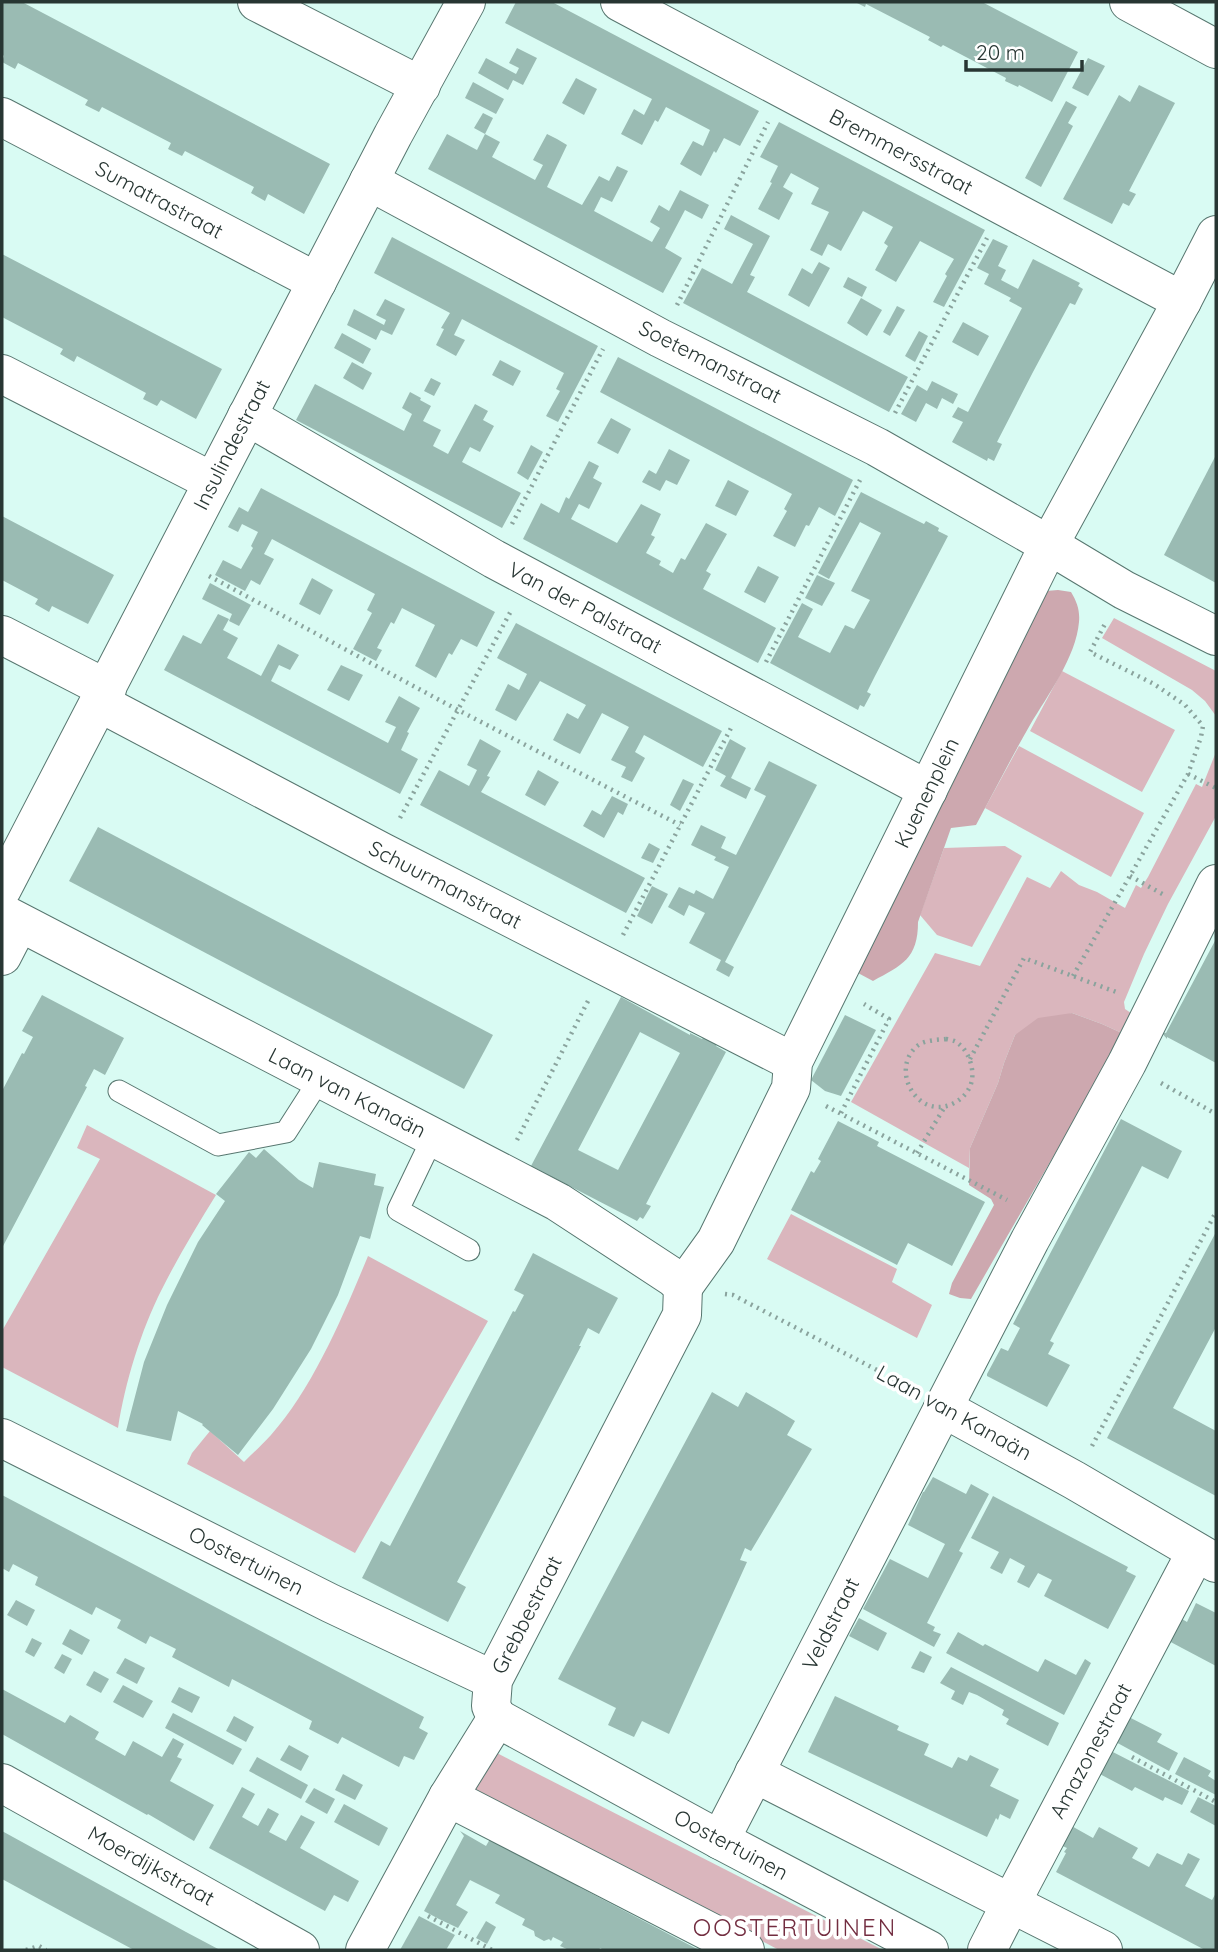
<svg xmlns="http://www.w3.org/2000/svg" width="1218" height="1952" font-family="Quicksand,sans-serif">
  <rect width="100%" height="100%" fill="#d9fbf3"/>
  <g fill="#dab6bd">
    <polygon points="1114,618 1216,671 1216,716 1205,701 1192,690 1102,638"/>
    <polygon points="1062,671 1175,730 1142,792 1030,731"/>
    <polygon points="1019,746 1144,813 1111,877 985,808"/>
    <polygon points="1216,752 1216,816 1168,904 1144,954 1124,1002 1125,1009 1131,1013 1124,1034 1102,1024 1072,1013 1015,1035 1004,1063 998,1083 970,1148 969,1168 851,1102 935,953 980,966 1027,877 1050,888 1061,871 1079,885 1097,892 1125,908 1136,885 1141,888 1148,877 1196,784 1202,787"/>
    <polygon points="1005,846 1022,856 972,947 937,935 920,915 944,848"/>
    <path d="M 87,1125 L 216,1195 C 197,1226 178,1257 162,1289 C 141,1330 125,1383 118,1428 L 2,1367 L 2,1331 L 100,1159 L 77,1148 Z"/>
    <polygon points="791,1214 897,1269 892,1282 932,1305 917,1338 767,1259"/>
    <path d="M 368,1256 L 488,1321 L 355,1553 L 187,1464 L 192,1453 L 210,1431 L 244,1462 C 253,1453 263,1444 271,1435 C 313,1388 344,1314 368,1256 Z"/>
    <polygon points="493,1751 883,1950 779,1950 470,1788"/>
  </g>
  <g fill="#cda8af">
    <path d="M 1058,590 L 1071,592 C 1077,602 1080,610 1079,622 C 1076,657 1048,695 1030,725 C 1011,758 994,792 976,825 L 951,828 L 918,922 C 918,959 902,965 873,981 L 858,973 L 1046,591 Z"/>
    <polygon points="1072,1013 1102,1024 1124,1034 971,1299 960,1298 949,1294 952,1283 994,1205 991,1199 969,1185 970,1148 998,1083 1004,1063 1015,1035 1038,1018"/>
  </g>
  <g fill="#9abbb3" fill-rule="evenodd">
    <polygon points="2,2 22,2 330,164 304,214 268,194 265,201 251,193 254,187 185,151 182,156 168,149 171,143 102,107 99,112 85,105 88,100 18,63 15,69 2,62 4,56 2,54"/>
    <polygon points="516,2 552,2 759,111 740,146 724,138 716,153 714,151 701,176 680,164 693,141 703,146 710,130 666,107 658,122 655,120 642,145 621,134 634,109 644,115 652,99 505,23"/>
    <polygon points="855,2 982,2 1078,52 1052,102 1019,85 1018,87 1005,81 1006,78 943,45 941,47 928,40 930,37 866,4 865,7"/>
    <polygon points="517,48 537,58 523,85 513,80 508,90 478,73 486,58 516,74 519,68 509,63"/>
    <polygon points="1088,58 1105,66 1088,96 1072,88"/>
    <polygon points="576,78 597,89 584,115 562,103"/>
    <polygon points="473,82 504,99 496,114 465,98"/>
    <polygon points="1139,85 1175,103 1129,191 1136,194 1129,206 1123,203 1112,224 1063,199 1119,95 1130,102"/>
    <polygon points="1066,101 1077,107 1068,123 1073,126 1041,187 1025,178"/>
    <polygon points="483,113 493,118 485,134 474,128"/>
    <polygon points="779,122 985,230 944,307 933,302 947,276 945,274 954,259 920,241 896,282 875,270 888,246 884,243 893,227 863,211 841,251 828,244 822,256 810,250 829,212 811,204 819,188 791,173 783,187 793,193 779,220 758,209 772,183 770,182 778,166 760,157"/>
    <polygon points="447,134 477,150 485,134 500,142 492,157 535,180 543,165 533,160 547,134 557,139 567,145 547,187 582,205 599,176 609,181 617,166 628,171 612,202 601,197 594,211 652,242 660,228 650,222 659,205 669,211 680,190 709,205 702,219 685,210 665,248 682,258 663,293 428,169"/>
    <polygon points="731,215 770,236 750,275 755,277 747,292 908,377 889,412 683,303 702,268 732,284 753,244 724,229"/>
    <polygon points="392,237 598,346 558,422 546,416 560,391 556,389 564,373 462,319 454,335 465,340 456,356 436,345 444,329 441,328 450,313 374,273"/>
    <polygon points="993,239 1008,246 998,266 1006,270 1001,280 1018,289 1033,259 1080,283 1078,286 1083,289 1075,305 1070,303 1033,372 997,442 1002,444 994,461 988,458 987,461 952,442 963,422 952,417 958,407 968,412 1022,308 1009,301 1011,298 984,284 989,274 977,268"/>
    <polygon points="2,254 222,369 196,419 161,400 157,406 143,399 146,393 77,356 74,362 60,354 63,349 2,317"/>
    <polygon points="819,262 830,268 809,307 788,295 802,268 812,274"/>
    <polygon points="848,277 867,287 862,297 843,287"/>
    <polygon points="861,298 882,310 867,336 847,323"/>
    <polygon points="385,299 405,309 392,335 381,330 376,340 347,325 354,309 384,325 386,320 376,315"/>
    <polygon points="897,306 905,310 890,336 883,332"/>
    <polygon points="963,322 989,336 978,356 952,342"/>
    <polygon points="919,331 928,336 915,362 905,356"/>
    <polygon points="342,333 371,349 363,364 334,348"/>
    <polygon points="618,357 853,480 835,516 819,507 809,526 806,525 795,547 773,536 787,511 784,509 792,494 600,392"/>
    <polygon points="500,360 521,371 513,386 492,375"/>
    <polygon points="352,362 372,373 363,390 343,378"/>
    <polygon points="431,378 441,383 434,396 424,391"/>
    <polygon points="932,381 958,394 953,404 942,398 937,409 926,403 916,422 901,414 917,385 927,391"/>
    <polygon points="315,384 404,431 412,414 402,408 410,392 421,398 420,400 431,406 423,421 441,430 433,446 448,454 475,404 488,411 483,420 494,426 480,452 470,447 462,462 521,493 502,528 296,420"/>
    <polygon points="611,418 631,429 618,454 597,443"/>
    <polygon points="531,445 543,452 528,480 517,473"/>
    <polygon points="669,449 690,460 677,485 666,480 660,491 642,482 649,470 656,474"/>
    <polygon points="1216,455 1216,583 1164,555"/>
    <polygon points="589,461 599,466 593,478 602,483 589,509 579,504 571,519 617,543 641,504 661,514 651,535 655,537 646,553 661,561 659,565 673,573 681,558 685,560 706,523 727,534 706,571 711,574 703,589 776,628 758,663 523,539 541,503 559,513 566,497 569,499"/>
    <polygon points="728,480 749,491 736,516 715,506"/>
    <polygon points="261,488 495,612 477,647 461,639 452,655 449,653 436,678 415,666 435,625 402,608 394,624 391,622 377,648 382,650 376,661 353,649 372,613 367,610 375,594 272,539 264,554 274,559 260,585 251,580 245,591 215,575 223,560 241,569 253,548 251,546 258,532 242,524 238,532 228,527 239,507 248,512"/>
    <polygon points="861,492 912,518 924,524 926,521 939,528 938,531 948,536 875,676 867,692 871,694 864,707 860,705 858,710 770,663 802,603 813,609 798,637 830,653 845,625 854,629 870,600 851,591 881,533 860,522 829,579 818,573"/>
    <polygon points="2,516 114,575 88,624 52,606 49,612 35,604 38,599 2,580"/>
    <polygon points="758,566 779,577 765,603 744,592"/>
    <polygon points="817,575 835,583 822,606 805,598"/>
    <polygon points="312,578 333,590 320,615 299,604"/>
    <polygon points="210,583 251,605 239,626 229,621 232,614 202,599"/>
    <polygon points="218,614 229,619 223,630 238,638 227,658 261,676 278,644 299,655 290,670 279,665 271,681 388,743 396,727 385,722 399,696 420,708 407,732 409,733 401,750 418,759 400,794 164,670 183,635 201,644"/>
    <polygon points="516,623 722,731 703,767 644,735 635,752 645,758 632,782 621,777 626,767 611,760 629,727 602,713 580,754 564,746 553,740 567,713 578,719 586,705 540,681 516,721 495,710 508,684 519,690 527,674 497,658"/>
    <polygon points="341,665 363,675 349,701 327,690"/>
    <polygon points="480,739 501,751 487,776 490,777 481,792 645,878 626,913 420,805 439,770 469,786 477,770 467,765"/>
    <polygon points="730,739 746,748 731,778 751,788 746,799 720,786 726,776 715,770"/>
    <polygon points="769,761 817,785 725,962 734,967 729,977 716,970 721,960 689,943 705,913 689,905 684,916 668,907 679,887 694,894 696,890 713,899 729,867 714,860 716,857 691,845 701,825 726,837 721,848 736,855 766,796 754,790"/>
    <polygon points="538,770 559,782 545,806 525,795"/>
    <polygon points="683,779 694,784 680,811 670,805"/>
    <polygon points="612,796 628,804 623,815 618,812 604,838 583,826 592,810 601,815"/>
    <polygon points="98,827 493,1035 464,1089 69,881"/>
    <polygon points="649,843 660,849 653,863 641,858"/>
    <polygon points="652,886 668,894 652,924 637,916"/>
    <polygon points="1216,939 1216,1063 1167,1037 1167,1039 1161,1032 1166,1033"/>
    <polygon points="42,995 124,1038 105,1075 94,1069 85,1086 87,1087 2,1248 2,1091 22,1053 24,1054 33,1037 22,1031"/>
    <path d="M 621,997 L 690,1035 L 690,1033 L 702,1039 L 704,1037 L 717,1044 L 716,1046 L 726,1052 L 646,1204 L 651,1206 L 643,1219 L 640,1217 L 637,1221 L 531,1166 ZM 640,1032 L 680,1053 L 618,1170 L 578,1150 Z"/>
    <polygon points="845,1015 876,1030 841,1096 825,1091 811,1080"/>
    <polygon points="1121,1119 1182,1151 1168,1179 1142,1166 1050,1341 1054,1343 1048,1354 1070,1365 1047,1407 987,1376 987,1374 1001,1348 1008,1351 1020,1328 1013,1324"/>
    <polygon points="838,1121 879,1142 877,1146 985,1202 952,1266 908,1243 897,1265 791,1210 811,1171 814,1173 821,1161 818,1159"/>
    <polygon points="264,1149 299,1180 313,1188 319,1162 376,1174 374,1185 384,1187 370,1239 360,1236 338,1295 311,1349 273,1409 238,1455 202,1425 203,1424 178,1411 171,1441 126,1431 144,1362 167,1305 198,1242 225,1201 216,1194 249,1152 256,1158"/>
    <polygon points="1216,1232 1216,1327 1173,1408 1216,1431 1216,1496 1107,1438"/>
    <polygon points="533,1253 618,1298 599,1334 588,1328 579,1346 581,1346 457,1582 466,1587 448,1622 362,1578 381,1541 390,1546 513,1311 515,1312 524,1295 514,1290"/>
    <polygon points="712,1392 738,1407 746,1392 777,1410 795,1421 787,1435 812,1449 751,1551 745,1548 740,1560 747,1562 669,1734 642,1721 634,1737 608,1725 616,1708 558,1679"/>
    <polygon points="933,1477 966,1494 971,1484 989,1494 959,1551 963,1553 927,1623 935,1627 933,1631 941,1634 934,1647 863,1609 890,1559 928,1578 945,1544 908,1525 923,1492 924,1492"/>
    <polygon points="2,1495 424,1717 419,1728 428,1733 414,1760 404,1756 399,1767 342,1737 338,1744 309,1729 312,1721 232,1679 229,1687 172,1657 176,1649 150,1636 146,1644 117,1628 121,1620 96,1607 92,1615 35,1585 38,1577 13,1564 9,1572 2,1568"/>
    <polygon points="993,1496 1128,1567 1126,1571 1136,1576 1108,1629 1044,1596 1052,1580 1038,1573 1029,1588 1017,1582 1025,1566 1010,1558 1002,1574 990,1568 999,1552 971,1538"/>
    <polygon points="16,1600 35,1610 27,1626 7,1615"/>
    <polygon points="1196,1603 1216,1613 1216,1666 1165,1639 1177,1616 1187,1622"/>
    <polygon points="859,1618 887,1633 878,1651 849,1636"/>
    <polygon points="70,1629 90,1640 82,1655 62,1644"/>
    <polygon points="958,1632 983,1646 985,1644 1038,1672 1045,1659 1076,1675 1085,1659 1091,1663 1064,1715 946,1653"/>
    <polygon points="32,1638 42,1643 34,1657 25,1652"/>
    <polygon points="920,1651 932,1657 924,1673 911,1668"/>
    <polygon points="62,1654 72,1659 64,1674 54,1668"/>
    <polygon points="125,1658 145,1668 137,1684 116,1673"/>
    <polygon points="951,1667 1059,1723 1048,1746 1006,1724 1009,1719 1002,1715 1004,1710 977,1695 969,1692 963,1705 951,1699 955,1691 940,1683"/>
    <polygon points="94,1671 109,1679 101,1693 86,1685"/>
    <polygon points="123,1685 153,1701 143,1718 113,1702"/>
    <polygon points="179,1687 200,1697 192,1713 171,1702"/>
    <polygon points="2,1689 65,1723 70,1715 99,1732 95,1739 125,1756 133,1741 162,1757 173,1738 184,1744 177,1757 182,1759 170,1781 214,1805 194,1841 148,1814 147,1815 2,1734"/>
    <polygon points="835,1696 899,1726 897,1730 929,1744 924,1755 952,1768 958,1757 967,1761 970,1755 999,1769 990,1786 1019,1800 1010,1819 1000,1814 998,1820 996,1818 987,1837 808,1752"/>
    <polygon points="173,1713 242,1749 233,1765 165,1728"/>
    <polygon points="1125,1715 1162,1734 1157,1742 1178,1753 1169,1771 1112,1740"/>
    <polygon points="234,1716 254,1727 246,1742 226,1731"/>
    <polygon points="289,1745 309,1756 301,1771 280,1760"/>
    <polygon points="1107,1749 1189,1791 1182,1805 1165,1797 1163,1801 1135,1787 1132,1791 1096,1772"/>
    <polygon points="257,1757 308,1785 301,1799 249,1771"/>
    <polygon points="1184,1757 1211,1771 1208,1776 1216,1781 1216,1795 1175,1774"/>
    <polygon points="343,1774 363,1785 355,1800 335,1790"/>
    <polygon points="242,1787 255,1794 242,1817 258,1826 268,1808 279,1814 269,1832 286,1841 301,1815 315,1822 300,1848 359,1881 348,1902 334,1895 325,1911 209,1848"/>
    <polygon points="314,1788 335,1799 327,1814 305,1802"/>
    <polygon points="1198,1797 1216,1806 1216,1826 1190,1812"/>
    <polygon points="344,1804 388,1828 379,1846 334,1822"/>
    <polygon points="1068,1824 1093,1838 1099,1827 1138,1848 1132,1858 1149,1867 1157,1853 1182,1865 1188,1853 1200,1859 1185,1886 1212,1900 1216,1893 1216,1950 1205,1950 1056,1872 1066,1853 1064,1852 1067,1848 1058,1844"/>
    <polygon points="2,1831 186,1932 220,1950 134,1950 74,1918 2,1879"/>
    <polygon points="460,1831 486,1846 490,1839 562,1878 568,1876 577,1881 579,1887 699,1950 604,1950 600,1948 599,1950 569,1950 560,1946 563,1942 553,1937 551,1941 549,1939 544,1941 535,1936 534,1931 522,1925 525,1919 495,1903 500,1895 470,1880 456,1905 468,1912 458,1928 439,1919 424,1911 464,1836"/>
    <polygon points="419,1916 455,1935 446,1950 400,1950"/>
    <polygon points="486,1921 496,1927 487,1944 476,1938"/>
  </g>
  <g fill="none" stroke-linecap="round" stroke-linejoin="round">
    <defs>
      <g id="service">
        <polyline points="119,1091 218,1145 286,1132 320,1079"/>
        <polyline points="433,1137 398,1210 469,1250"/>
      </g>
      <g id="minor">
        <polyline points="257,2 421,86"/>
        <polyline points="620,2 1182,301"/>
        <polyline points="1129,2 1216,49"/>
        <polyline points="2,117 317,282"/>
        <polyline points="369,181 660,338 877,447 1049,545 1124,590 1216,636"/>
        <polyline points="2,374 213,482"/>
        <polyline points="247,416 494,559 928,790"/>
        <polyline points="2,635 107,689"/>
        <polyline points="100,703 382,852 793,1062"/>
        <polyline points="2,889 393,135 466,2"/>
        <polyline points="2,913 558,1202 674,1278 683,1287 682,1315 493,1680 491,1706 497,1718"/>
        <polyline points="2,956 19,923"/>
        <polyline points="683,1287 716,1241 791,1088 793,1062 1049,545 1182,301 1216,235"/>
        <polyline points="943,1408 1074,1480 1216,1563"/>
        <polyline points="2,1438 330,1603 493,1680"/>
        <polyline points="497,1718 720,1840 929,1950"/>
        <polyline points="754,1773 1103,1950"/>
        <polyline points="2,1783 300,1950"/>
        <polyline points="448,1797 745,1950"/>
        <polyline points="720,1840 1030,1240 1127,1063 1216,884"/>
        <polyline points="365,1950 448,1797 497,1718"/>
        <polyline points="987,1950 1011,1903 1196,1552"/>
      </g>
    </defs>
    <use href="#service" stroke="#57766f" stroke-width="23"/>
    <use href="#minor" stroke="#57766f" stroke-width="40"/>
    <g stroke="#8aa39d" stroke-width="4.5" stroke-dasharray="2 5" stroke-linecap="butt">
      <polyline points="677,305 768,122"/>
      <polyline points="895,413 987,238"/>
      <polyline points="512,524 603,349"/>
      <polyline points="209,576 458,710 680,825"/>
      <polyline points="766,662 860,480"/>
      <polyline points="1188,774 1216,788"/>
      <polyline points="400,818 512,609"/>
      <polyline points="1130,876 1166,896"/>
      <polyline points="623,935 731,728"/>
      <polyline points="1073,976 1188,774 1201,737 1203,726 1185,705 1154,684 1090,652 1106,622"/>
      <path d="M 946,1039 C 947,1039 956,1041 956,1042 C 968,1049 974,1067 972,1080 C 970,1090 964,1097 956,1102 C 920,1123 890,1073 915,1048 C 922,1040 936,1040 946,1039 Z"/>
      <polyline points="970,1059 1024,958 1119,993"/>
      <polyline points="1161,1083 1216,1114"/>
      <polyline points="826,1106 1007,1200"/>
      <polyline points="841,1113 889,1019 864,1004"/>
      <polyline points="517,1140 588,1001"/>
      <polyline points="917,1153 944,1108"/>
      <polyline points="725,1294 733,1295 877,1370 910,1389"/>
      <polyline points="1092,1446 1216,1212"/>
      <polyline points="1132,1757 1216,1802"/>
      <polyline points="428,1916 492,1950"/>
      <polyline points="26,1950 39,1946 46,1950"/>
    </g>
    <use href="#service" stroke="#fff" stroke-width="21"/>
    <use href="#minor" stroke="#fff" stroke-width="38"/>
  </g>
  <g text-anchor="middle" stroke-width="7" stroke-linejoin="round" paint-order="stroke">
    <g font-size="21" fill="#283633" stroke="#fff">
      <text transform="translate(901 152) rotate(28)" y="7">Bremmersstraat</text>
      <text transform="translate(159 200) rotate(28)" y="7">Sumatrastraat</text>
      <text transform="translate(710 362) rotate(27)" y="7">Soetemanstraat</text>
      <text transform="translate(232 445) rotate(-63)" y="7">Insulindestraat</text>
      <text transform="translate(585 608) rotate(28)" y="7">Van der Palstraat</text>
      <text transform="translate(927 793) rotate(-64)" y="7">Kuenenplein</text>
      <text transform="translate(445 885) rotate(27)" y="7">Schuurmanstraat</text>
      <text transform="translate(347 1093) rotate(27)" y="7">Laan van Kanaän</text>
      <text transform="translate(954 1413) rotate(29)" y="7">Laan van Kanaän</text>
      <text transform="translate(246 1561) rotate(27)" y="7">Oostertuinen</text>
      <text transform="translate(527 1615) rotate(-63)" y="7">Grebbestraat</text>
      <text transform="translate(831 1624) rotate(-63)" y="7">Veldstraat</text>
      <text transform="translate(1091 1751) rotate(-62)" y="7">Amazonestraat</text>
      <text transform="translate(731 1845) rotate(28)" y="7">Oostertuinen</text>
      <text transform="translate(151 1866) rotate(29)" y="7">Moerdijkstraat</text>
    </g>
    <g font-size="24" letter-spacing="2" fill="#722d40" stroke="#fff">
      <text x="795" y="1936">OOSTERTUINEN</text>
    </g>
  </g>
  <rect width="1218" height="1952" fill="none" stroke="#283633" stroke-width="7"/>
  <path d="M966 60v10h116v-10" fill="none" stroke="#283633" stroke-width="3.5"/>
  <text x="976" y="60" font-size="21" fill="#283633" stroke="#ffffff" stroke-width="5" paint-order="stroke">20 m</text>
</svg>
